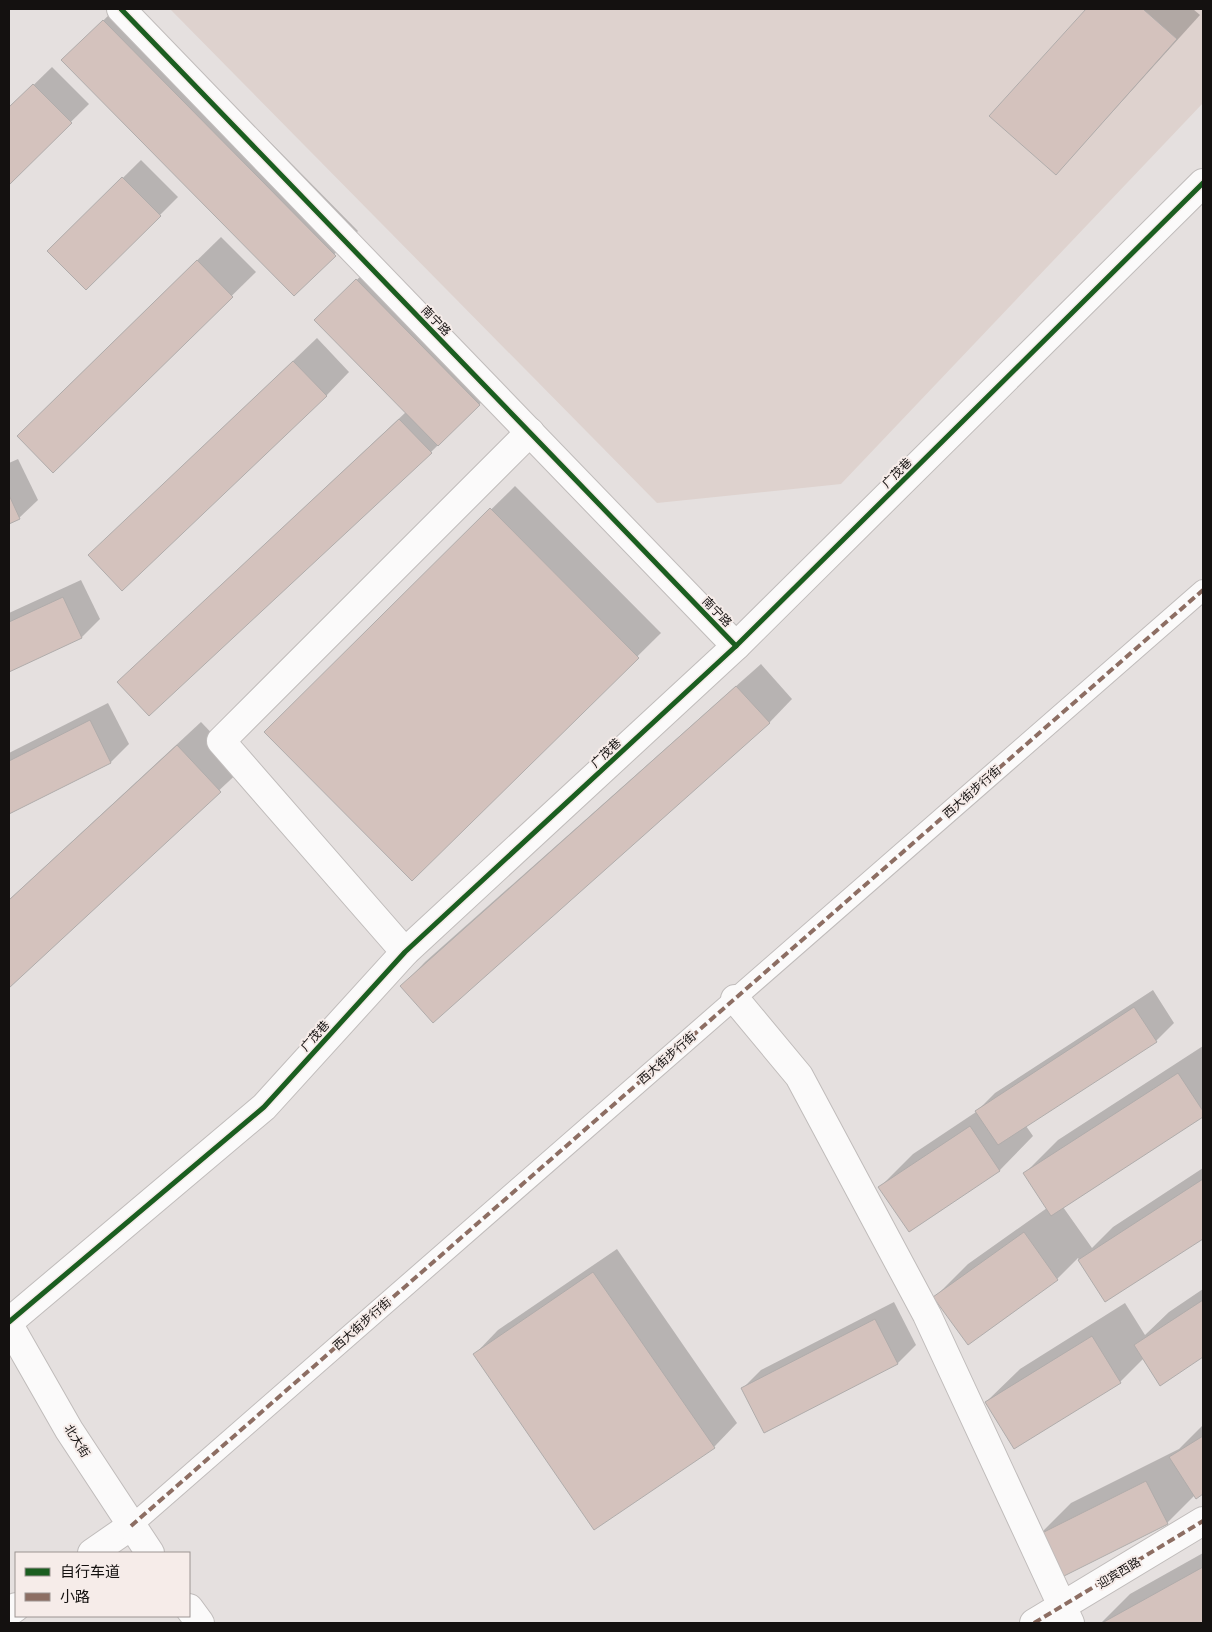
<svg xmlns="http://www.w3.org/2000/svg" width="1212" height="1632" font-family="'Asap Condensed','Noto Sans SC',sans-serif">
  <rect width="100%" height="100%" fill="#e5e0df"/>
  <polygon fill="#ded2ce" points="170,9 1203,9 1203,103 841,484 657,503"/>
  <g fill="#0003">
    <polygon points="115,9 139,9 358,231 294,294 63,60"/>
    <polygon points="1088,9 1193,9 1200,15 1056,174 991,116"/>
    <polygon points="52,67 89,104 9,183 9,109"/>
    <polygon points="141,160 178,197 86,289 49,251"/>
    <polygon points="221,237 256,272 53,471 42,412"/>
    <polygon points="375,262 498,386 431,452 119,682 406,412 316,320"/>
    <polygon points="317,338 349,372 326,396 114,532"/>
    <polygon points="18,459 38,500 19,518 9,523 9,463"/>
    <polygon points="515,486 661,633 412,879 265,732"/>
    <polygon points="81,580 100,619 82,637 9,671 9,613"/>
    <polygon points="761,664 792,699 769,723 402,986 425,962"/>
    <polygon points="108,703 129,744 111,762 9,812 9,753"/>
    <polygon points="201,722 244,767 9,987 9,900"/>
    <polygon points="1153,990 1174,1023 1156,1041 1026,1126 1033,1136 1000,1170 909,1231 880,1187 913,1154 976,1112 995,1093"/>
    <polygon points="1203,1046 1203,1116 1063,1207 1092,1248 1113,1227 1203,1168 1203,1238 1106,1301 1078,1258 1057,1279 968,1343 935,1297 968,1264 1047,1208 1025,1173 1058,1140"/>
    <polygon points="617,1249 737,1423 714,1447 475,1354 498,1330"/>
    <polygon points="1203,1289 1203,1356 1161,1384 1144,1358 1120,1382 986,1402 1020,1369 1125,1303 1145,1335 1169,1312"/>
    <polygon points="894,1302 916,1345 898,1363 765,1431 743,1388 761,1370"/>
    <polygon points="1203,1425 1203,1493 1196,1497 1195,1495 1167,1523 1038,1536 1071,1503 1179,1449"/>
    <polygon points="1203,1553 1203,1623 1101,1623 1130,1594"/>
  </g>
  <g fill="#d4c2bd" stroke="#b0acab">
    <polygon points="1086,9 1143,9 1177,39 1056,175 989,116"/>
    <polygon points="103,20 336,256 294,296 61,60"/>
    <polygon points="33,84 72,123 9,185 9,107"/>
    <polygon points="122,177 161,216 86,290 47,251"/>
    <polygon points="197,260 233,297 53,473 17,436"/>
    <polygon points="356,279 480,405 438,446 314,320"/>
    <polygon points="293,361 327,396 122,591 88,555"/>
    <polygon points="399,419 432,453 149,716 117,682"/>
    <polygon points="9,495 20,519 9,524"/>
    <polygon points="490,508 639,658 412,881 264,732"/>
    <polygon points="63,597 82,638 9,672 9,622"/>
    <polygon points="736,686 770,723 433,1023 400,986"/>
    <polygon points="90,720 111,763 9,814 9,761"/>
    <polygon points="177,745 221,792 9,988 9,900"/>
    <polygon points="1134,1007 1157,1042 998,1145 975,1111"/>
    <polygon points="1178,1073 1203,1111 1203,1117 1051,1216 1023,1173"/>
    <polygon points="970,1126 1000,1171 909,1232 878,1187"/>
    <polygon points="1203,1179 1203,1239 1105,1302 1078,1260"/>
    <polygon points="1024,1232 1058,1280 968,1345 933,1297"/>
    <polygon points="593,1272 715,1448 594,1530 473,1354"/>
    <polygon points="1203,1300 1203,1357 1160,1386 1134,1345"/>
    <polygon points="875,1319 898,1364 764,1433 741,1388"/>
    <polygon points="1092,1336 1121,1383 1014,1449 985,1402"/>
    <polygon points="1203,1436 1203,1494 1196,1499 1169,1457"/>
    <polygon points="1146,1481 1168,1524 1058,1579 1036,1536"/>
    <polygon points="1203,1567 1203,1623 1102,1623"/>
  </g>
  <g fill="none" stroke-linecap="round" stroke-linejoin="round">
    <defs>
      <polyline id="pedestrian" points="131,1526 1203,590"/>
      <g id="minor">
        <polyline points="121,9 736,646"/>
        <polyline points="405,952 221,741 530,432"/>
        <polyline points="735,999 799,1076 927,1315 1070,1623"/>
        <polyline points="9,1322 264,1107 405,952 736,646 1203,183"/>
        <polyline points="92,1553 131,1526"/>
        <polyline points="9,1612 16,1607"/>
        <polyline points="1034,1623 1203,1521"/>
      </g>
      <g id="tertiary">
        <polyline points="9,1325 69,1430 150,1553"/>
        <polyline points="189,1608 200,1623"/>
      </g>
    </defs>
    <use href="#pedestrian" stroke="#c0bcbb" stroke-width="22"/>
    <use href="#minor" stroke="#c0bcbb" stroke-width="30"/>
    <use href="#tertiary" stroke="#c0bcbb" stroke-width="30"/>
    <use href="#pedestrian" stroke="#fbfafa" stroke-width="20"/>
    <use href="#minor" stroke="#fbfafa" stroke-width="28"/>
    <use href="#tertiary" stroke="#fbfafa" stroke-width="28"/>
    <g stroke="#8d6e63" stroke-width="4" stroke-dasharray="8 4" stroke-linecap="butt">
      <polyline points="131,1526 1203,590"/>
      <polyline points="1034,1623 1203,1521"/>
    </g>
    <defs>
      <g id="cycleway">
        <polyline points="121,9 736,646"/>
        <polyline points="9,1322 264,1107 405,952 736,646 1203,183"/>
      </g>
    </defs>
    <use href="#cycleway" stroke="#f6ece9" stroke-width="8"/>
    <use href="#cycleway" stroke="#1b5e20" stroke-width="5"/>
  </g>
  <g text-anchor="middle" stroke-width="4" stroke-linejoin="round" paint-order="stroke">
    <g font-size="12" fill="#141110" stroke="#f6ece9">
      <text transform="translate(436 321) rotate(46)" y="4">南宁路</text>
      <text transform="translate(897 473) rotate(-45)" y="4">广茂巷</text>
      <text transform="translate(717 612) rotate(46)" y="4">南宁路</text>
      <text transform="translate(606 753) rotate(-43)" y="4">广茂巷</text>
      <text transform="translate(972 792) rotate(-41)" y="4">西大街步行街</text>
      <text transform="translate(315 1036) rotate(-48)" y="4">广茂巷</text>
      <text transform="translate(667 1058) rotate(-41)" y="4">西大街步行街</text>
      <text transform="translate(362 1324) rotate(-41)" y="4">西大街步行街</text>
      <text transform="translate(77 1441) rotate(58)" y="4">北大街</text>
      <text transform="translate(1119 1573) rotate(-31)" y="4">迎宾西路</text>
    </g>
  </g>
  <rect width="1212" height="1632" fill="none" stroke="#141110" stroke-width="20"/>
  <rect x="15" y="1552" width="175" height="65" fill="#f6ece9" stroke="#9c9492"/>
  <rect x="25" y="1568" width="25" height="8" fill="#1b5e20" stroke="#9c9492"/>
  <text x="60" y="1577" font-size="15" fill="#141110">自行车道</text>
  <rect x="25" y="1593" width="25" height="8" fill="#8d6e63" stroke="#9c9492"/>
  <text x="60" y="1602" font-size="15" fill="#141110">小路</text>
</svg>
